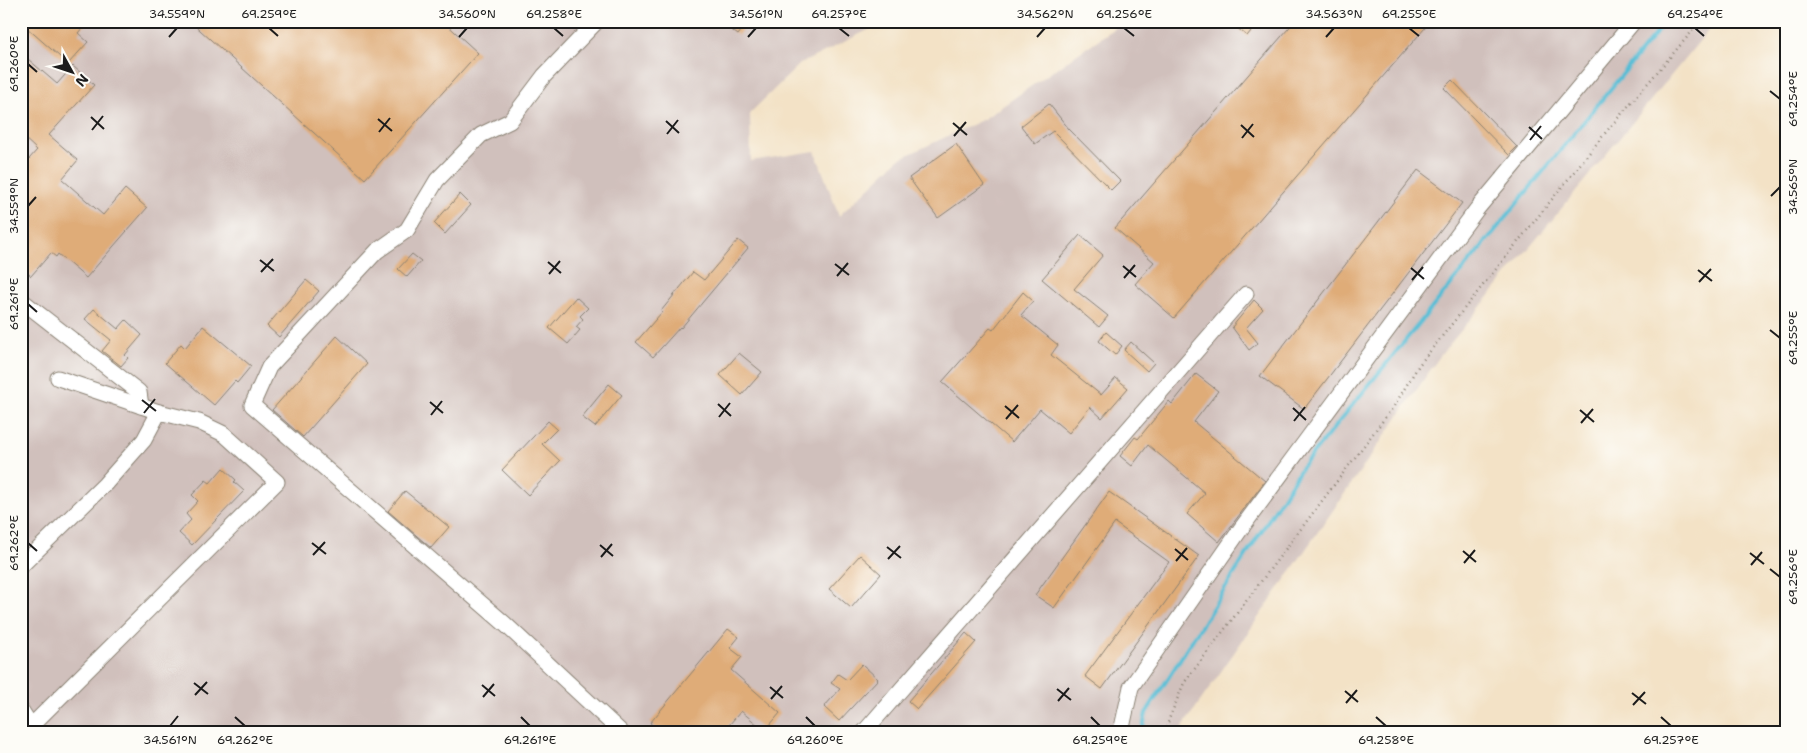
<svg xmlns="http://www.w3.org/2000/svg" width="1807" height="753" font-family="'Shantell Sans',sans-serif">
  <rect width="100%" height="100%" fill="#fdfcf7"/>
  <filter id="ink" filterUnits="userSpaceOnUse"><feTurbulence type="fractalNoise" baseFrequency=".02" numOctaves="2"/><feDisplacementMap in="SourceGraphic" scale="10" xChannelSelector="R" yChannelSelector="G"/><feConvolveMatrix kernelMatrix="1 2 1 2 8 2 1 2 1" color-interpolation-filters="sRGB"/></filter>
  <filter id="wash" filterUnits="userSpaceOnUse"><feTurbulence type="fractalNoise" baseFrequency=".0096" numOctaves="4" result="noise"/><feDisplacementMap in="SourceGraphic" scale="20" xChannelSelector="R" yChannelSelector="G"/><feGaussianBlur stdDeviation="1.12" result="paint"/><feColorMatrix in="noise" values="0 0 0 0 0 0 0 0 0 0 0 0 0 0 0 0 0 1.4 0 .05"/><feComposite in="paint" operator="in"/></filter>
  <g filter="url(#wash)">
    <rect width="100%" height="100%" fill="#f3e2c6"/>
    <polygon fill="#d0c0bc" points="21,21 886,21 800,64 750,113 751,161 815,151 839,216 899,159 984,119 1125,21 1716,21 1440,356 1179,732 21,732"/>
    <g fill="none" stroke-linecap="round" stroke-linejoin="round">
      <polyline stroke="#57bdd5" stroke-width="4" points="1142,732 1146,713 1302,467 1666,21"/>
    </g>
    <g id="blocks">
      <g fill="#dfac78">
        <polygon points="31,21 88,21 78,33 88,42 68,64 26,27"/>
        <polygon points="190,21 443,21 478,53 365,179"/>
        <polygon points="720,21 739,21 745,26 738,35"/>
        <polygon points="1229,21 1259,21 1247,36"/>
        <polygon points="1295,21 1431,21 1174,318 1135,284 1154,262 1115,228"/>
        <polygon points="21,53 57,84 73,66 94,85 49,135 78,160 62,179 103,215 125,189 147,208 86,278 58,254 56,257 51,253 31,276 21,267 21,168 37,150 21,135"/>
        <polygon points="1452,80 1517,147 1509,155 1444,88"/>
        <polygon points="1049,104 1069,129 1120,181 1111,190 1053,131 1035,144 1021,126"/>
        <polygon points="956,144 984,185 938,218 909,178"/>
        <polygon points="1418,170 1462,203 1304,409 1260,376"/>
        <polygon points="460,194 471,205 445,234 434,223"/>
        <polygon points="1080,235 1103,255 1074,289 1108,316 1099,327 1042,279"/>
        <polygon points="738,240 748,248 681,328 680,327 653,357 636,342 662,312 661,311 693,272 704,280"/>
        <polygon points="412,254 421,261 407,277 398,269"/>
        <polygon points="306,280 319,291 279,337 267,326"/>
        <polygon points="1023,292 1033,301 1021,315 1058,345 1051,355 1101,395 1116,378 1128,388 1102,418 1090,407 1069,433 1040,409 1012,442 942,382 990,328 993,330"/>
        <polygon points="576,297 588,308 580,316 583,319 576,327 580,330 568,344 549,328"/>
        <polygon points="1254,300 1263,309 1246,328 1258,343 1249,350 1232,327"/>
        <polygon points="94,309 118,329 126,320 142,335 125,355 128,358 121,366 102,351 111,340 85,319"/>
        <polygon points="203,326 251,366 237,383 235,381 214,405 165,363 181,344 185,348"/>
        <polygon points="1106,332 1122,346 1115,355 1099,341"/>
        <polygon points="337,336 367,364 303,437 272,410"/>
        <polygon points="1131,342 1154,363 1147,371 1124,350"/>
        <polygon points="739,353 762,372 742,395 720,375"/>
        <polygon points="1196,374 1218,391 1194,422 1265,481 1219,542 1187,514 1205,493 1148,445 1132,466 1120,456 1135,437 1138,439 1169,401 1172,404"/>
        <polygon points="609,384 622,395 595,427 582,417"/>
        <polygon points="548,421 557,429 542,444 560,461 528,495 502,470"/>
        <polygon points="223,468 236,480 234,482 244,491 192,545 179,533 191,520 186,514 198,501 192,495 206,480 210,483"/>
        <polygon points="405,491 449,527 431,548 388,511"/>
        <polygon points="1109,492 1199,556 1102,689 1085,676 1169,562 1115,523 1054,608 1035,595"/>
        <polygon points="860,555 881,574 851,608 829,589"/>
        <polygon points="728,629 739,637 730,648 742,657 731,670 780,713 765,731 741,711 723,732 661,732 650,723"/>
        <polygon points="966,633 976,642 917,709 908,701"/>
        <polygon points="862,664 878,679 839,721 824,707 840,689 831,683 838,674 847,680"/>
      </g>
    </g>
  </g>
  <g filter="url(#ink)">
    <use href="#blocks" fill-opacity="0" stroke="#887f71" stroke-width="1"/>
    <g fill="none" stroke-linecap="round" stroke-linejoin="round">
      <defs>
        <g id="minor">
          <polyline points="597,21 544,76 510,121 481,135 437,180 407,230 377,251 269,367 252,405 505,624 621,732"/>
          <polyline points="21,300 139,392 141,406"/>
          <polyline points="21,566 105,484 144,440 159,412"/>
          <polyline points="21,710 35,732"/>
          <polyline points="25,732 277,482 224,434 199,422 159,412 58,378"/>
          <polyline points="864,732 1246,294"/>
          <polyline points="1121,732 1131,687 1240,530 1477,209 1634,21"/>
        </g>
      </defs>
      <use href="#minor" stroke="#887f71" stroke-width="17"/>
      <polyline stroke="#887f71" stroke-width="2.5" stroke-dasharray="1 4" stroke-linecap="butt" points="1166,732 1169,719 1184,683 1394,406 1419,365 1606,132 1701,21"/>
      <use href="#minor" stroke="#fff" stroke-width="15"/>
    </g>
  </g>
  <path fill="none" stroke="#1c1c1c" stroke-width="2" d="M 269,28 L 278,36M 554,28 L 563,36M 839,28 L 849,36M 1124,28 L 1134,36M 1409,28 L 1419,36M 1695,28 L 1704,36M 169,37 L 177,28M 459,37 L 467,28M 748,37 L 756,28M 1037,37 L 1045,28M 1326,37 L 1334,28M 28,64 L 37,72M 1770,91 L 1780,99M 91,117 L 104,129M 378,119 L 392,131M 666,121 L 679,133M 953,123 L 967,135M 1241,125 L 1254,137M 1529,127 L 1542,139M 92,130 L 103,116M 379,132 L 390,118M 667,134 L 678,120M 954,136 L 966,122M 1242,138 L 1253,124M 1530,140 L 1541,126M 1771,196 L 1780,187M 28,206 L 36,197M 260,260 L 274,271M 548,262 L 561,273M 835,264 L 849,275M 1123,266 L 1136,277M 1411,268 L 1424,279M 1698,270 L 1712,281M 261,272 L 273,259M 549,274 L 560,261M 837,276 L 848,263M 1124,278 L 1135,265M 1412,280 L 1423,267M 1699,282 L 1711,269M 28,304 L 37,312M 1770,330 L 1780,338M 142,400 L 156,411M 430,402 L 443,413M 718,404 L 731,416M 1005,406 L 1019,418M 1293,408 L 1306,420M 1580,410 L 1594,422M 144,413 L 155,399M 431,415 L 442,401M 719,417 L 730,403M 1006,419 L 1018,405M 1294,421 L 1305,407M 1581,423 L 1593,409M 28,543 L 37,551M 312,543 L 326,554M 600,545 L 613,556M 887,547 L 901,558M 1175,549 L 1188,560M 1463,551 L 1476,562M 1750,553 L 1764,564M 313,555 L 325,542M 601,557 L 612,544M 888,559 L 900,546M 1176,561 L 1187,548M 1464,563 L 1475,550M 1751,565 L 1762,552M 1770,569 L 1780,577M 194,683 L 208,694M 482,685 L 495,696M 770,687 L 783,698M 1057,689 L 1071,700M 1345,691 L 1358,702M 1632,693 L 1646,704M 195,695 L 207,682M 483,697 L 494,684M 771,699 L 782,686M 1058,701 L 1069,688M 1346,703 L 1357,690M 1633,705 L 1645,692M 235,717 L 245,726M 521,717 L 530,726M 806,717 L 815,726M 1091,717 L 1100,726M 1376,717 L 1386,726M 1661,717 L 1671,726M 170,726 L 178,716"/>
  <rect width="1807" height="753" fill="none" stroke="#fdfcf7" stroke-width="55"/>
  <g transform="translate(72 72) rotate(130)" stroke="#fdfcf7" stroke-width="4" paint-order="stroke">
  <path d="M0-4L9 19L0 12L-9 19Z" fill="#1c1c1c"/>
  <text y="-8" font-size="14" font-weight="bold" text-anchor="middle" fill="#1c1c1c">N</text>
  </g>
  <rect x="28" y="28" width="1752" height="698" fill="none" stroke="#1c1c1c" stroke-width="2"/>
  <g font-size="12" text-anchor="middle" fill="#1c1c1c">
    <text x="177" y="18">34.559°N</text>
    <text x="269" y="18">69.259°E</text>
    <text x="467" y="18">34.560°N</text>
    <text x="554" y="18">69.258°E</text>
    <text x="756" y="18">34.561°N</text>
    <text x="839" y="18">69.257°E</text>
    <text x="1045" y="18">34.562°N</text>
    <text x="1124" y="18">69.256°E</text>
    <text x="1334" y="18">34.563°N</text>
    <text x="1409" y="18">69.255°E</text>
    <text x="1695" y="18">69.254°E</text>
    <text transform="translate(14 64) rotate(-90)" y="4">69.260°E</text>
    <text transform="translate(1793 99) rotate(-90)" y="4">69.254°E</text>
    <text transform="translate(1793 187) rotate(-90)" y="4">34.565°N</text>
    <text transform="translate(14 206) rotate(-90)" y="4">34.559°N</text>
    <text transform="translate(14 304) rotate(-90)" y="4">69.261°E</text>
    <text transform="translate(1793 338) rotate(-90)" y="4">69.255°E</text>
    <text transform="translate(14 543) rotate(-90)" y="4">69.262°E</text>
    <text transform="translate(1793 577) rotate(-90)" y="4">69.256°E</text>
    <text x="170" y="744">34.561°N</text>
    <text x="245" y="744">69.262°E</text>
    <text x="530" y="744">69.261°E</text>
    <text x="815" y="744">69.260°E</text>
    <text x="1100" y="744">69.259°E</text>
    <text x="1386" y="744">69.258°E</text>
    <text x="1671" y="744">69.257°E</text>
  </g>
</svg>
